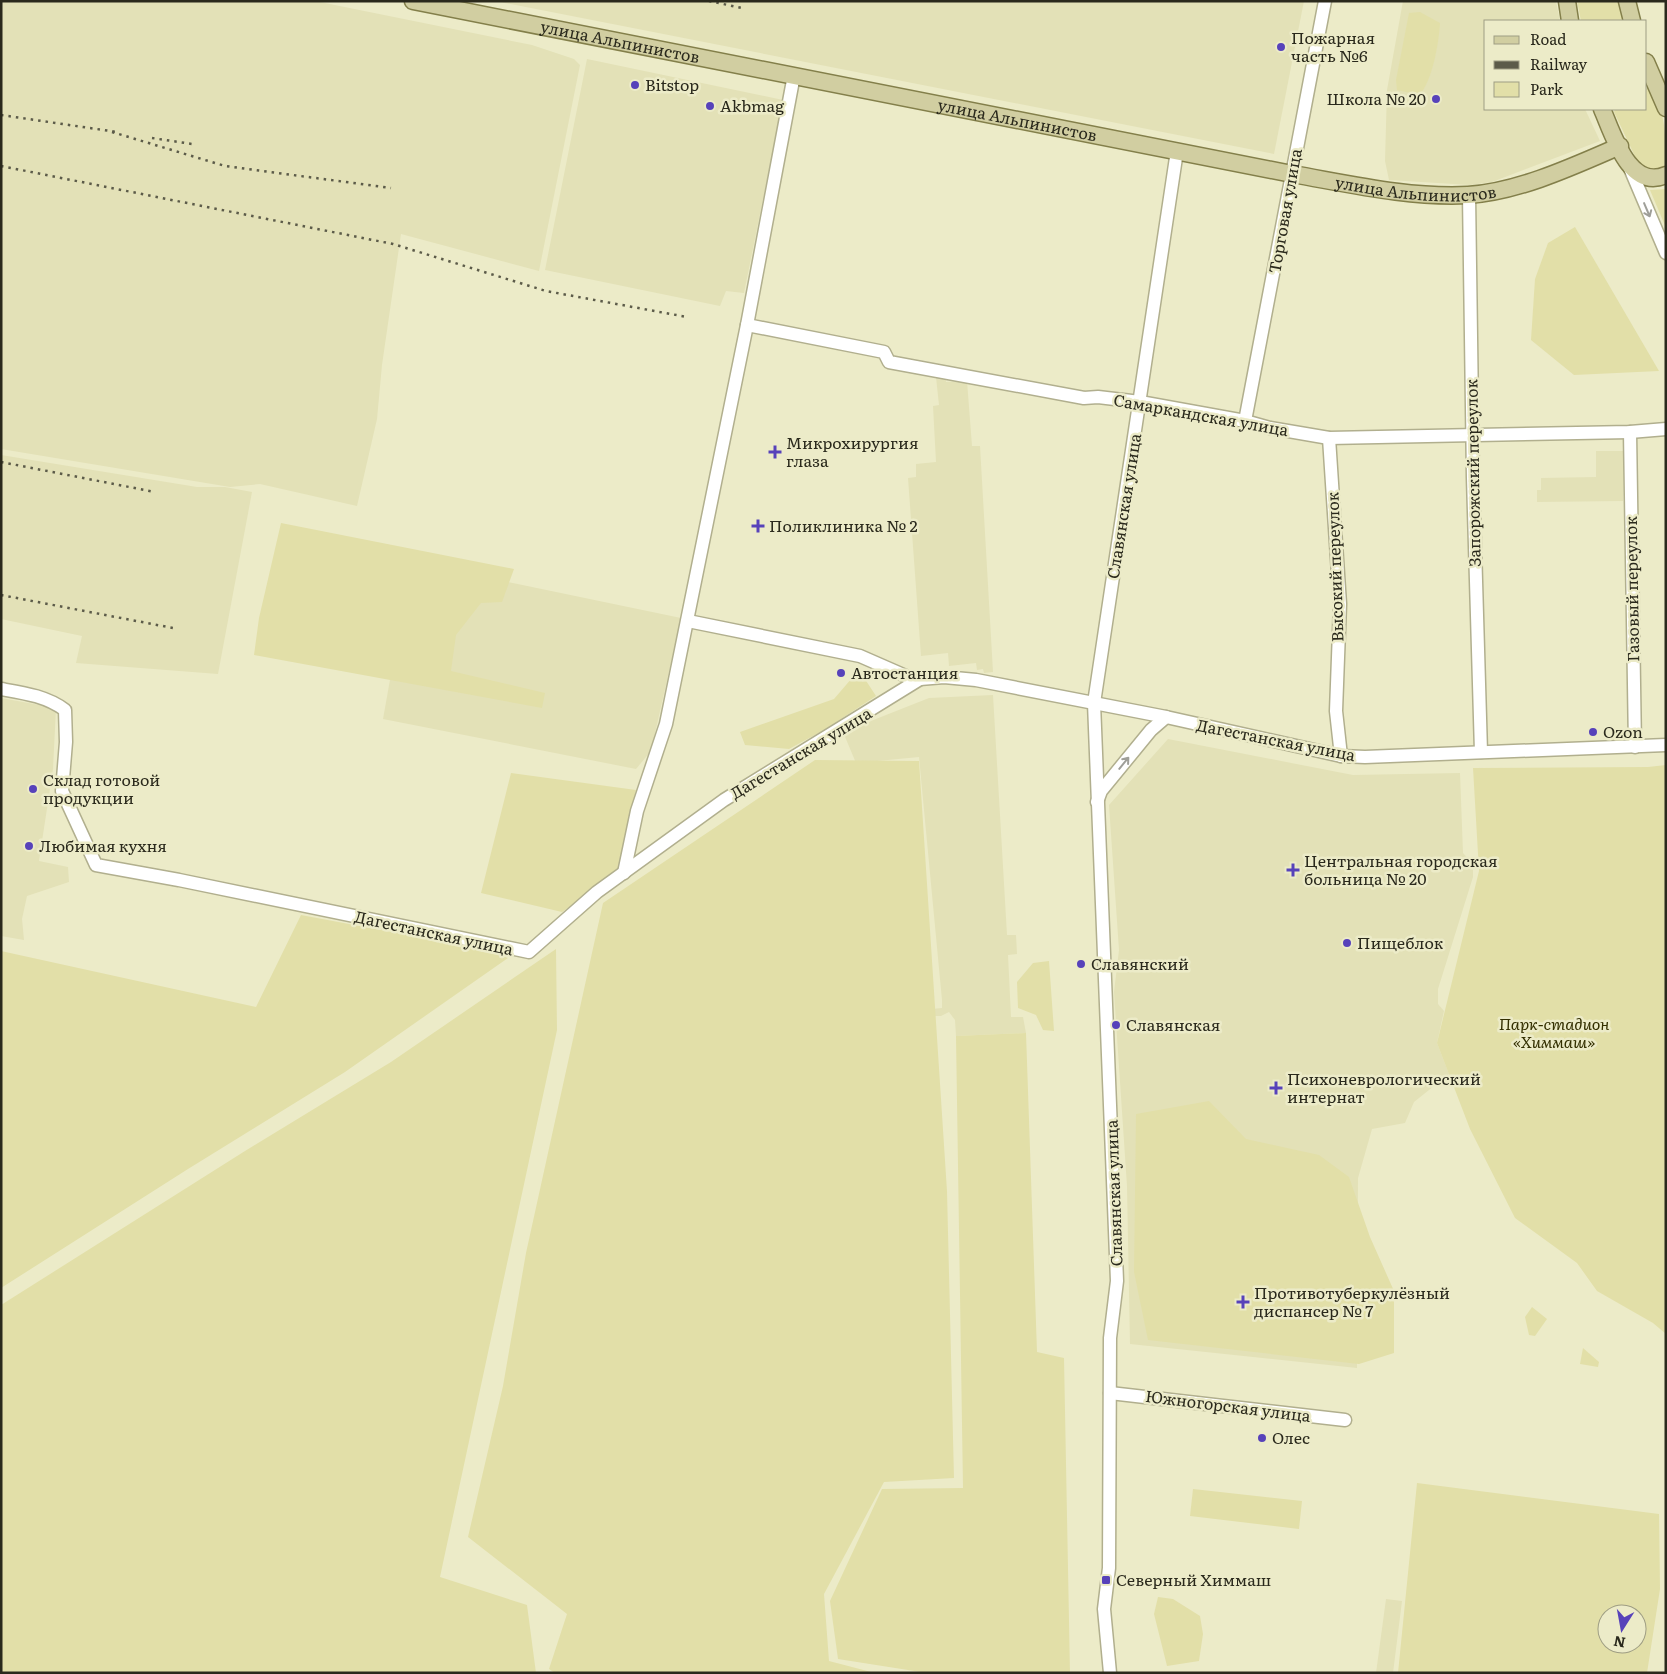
<svg xmlns="http://www.w3.org/2000/svg" width="1667" height="1674" font-family="Literata,serif">
  <rect width="100%" height="100%" fill="#ecebc8"/>
  <g fill="#e3e1b7">
    <polygon points="1,1 315,1 532,45 574,59 580,65 539,271 401,234 382,365 377,419 357,506 260,484 230,487 1,449"/>
    <polygon points="495,1 1304,1 1274,154"/>
    <polygon points="1403,1 1556,1 1560,21 1486,21 1486,109 1585,109 1600,141 1492,182 1470,185 1389,180 1385,161 1387,90"/>
    <polygon points="587,59 783,100 744,293 726,291 720,306 545,270"/>
    <polygon points="945,376 946,382 967,381 972,446 980,446 993,672 984,673 983,669 977,670 976,663 949,666 948,653 921,656 908,478 916,477 916,464 936,462 933,406 939,405 936,377"/>
    <polygon points="1596,451 1624,451 1623,501 1537,502 1537,490 1541,490 1541,478 1596,477"/>
    <polygon points="1,455 197,487 225,487 252,492 218,674 76,663 82,636 1,619"/>
    <polygon points="411,562 681,618 651,751 636,769 383,719"/>
    <polygon points="993,695 1007,935 1016,935 1017,954 1008,955 1011,1017 1023,1017 1026,1033 956,1036 955,1020 949,1012 941,1016 933,1016 932,1009 942,1008 942,1000 919,757 856,763 843,732 929,698"/>
    <polygon points="1,698 56,708 53,769 39,861 68,867 69,882 27,896 22,919 24,940 1,936"/>
    <polygon points="1168,739 1353,775 1460,773 1463,853 1473,864 1473,877 1438,989 1438,1004 1444,1011 1437,1043 1449,1074 1414,1102 1405,1123 1372,1129 1358,1178 1357,1368 1130,1344 1127,1186 1114,992 1119,950 1109,805"/>
    <polygon points="1386,1599 1402,1601 1393,1673 1376,1673"/>
  </g>
  <g fill="#e2dfa8" fill-rule="evenodd">
    <polygon points="1577,1 1622,1 1626,21 1581,21"/>
    <path d="M 1420,12 L 1440,23 C 1439,42 1432,83 1419,95 L 1397,90 L 1396,80 L 1409,13 Z"/>
    <path d="M 1646,88 C 1667,101 1666,145 1666,168 L 1651,171 L 1640,167 L 1614,112 L 1615,109 L 1646,109 Z"/>
    <polygon points="1666,189 1666,228 1650,190"/>
    <polygon points="1575,227 1659,371 1574,375 1531,340 1535,279 1548,243"/>
    <polygon points="281,523 514,569 502,602 481,603 456,635 451,671 545,693 542,708 254,655 259,618"/>
    <polygon points="861,673 876,696 824,730 789,749 745,745 740,732 834,699 852,678"/>
    <polygon points="815,760 919,761 947,1191 954,1478 884,1482 824,1594 829,1661 875,1673 555,1673 549,1669 567,1614 468,1537 503,1386 526,1253 603,903"/>
    <polygon points="1666,765 1666,1334 1653,1323 1597,1291 1577,1263 1515,1218 1470,1129 1437,1043 1479,871 1473,768 1648,767"/>
    <polygon points="511,773 636,790 617,874 562,912 481,893"/>
    <polygon points="301,915 493,951 508,958 345,1072 188,1169 1,1288 1,951 256,1007"/>
    <polygon points="556,949 557,1030 440,1577 527,1605 536,1673 1,1673 1,1305 245,1151 391,1062"/>
    <polygon points="1049,961 1054,1031 1043,1030 1036,1015 1018,1008 1017,982 1033,963"/>
    <polygon points="1026,1033 1037,1352 1064,1358 1070,1673 927,1673 838,1659 830,1601 882,1489 963,1488 956,1036"/>
    <polygon points="1209,1101 1246,1139 1319,1155 1349,1177 1370,1237 1394,1291 1394,1353 1359,1364 1148,1340 1134,1272 1136,1114"/>
    <polygon points="1532,1307 1547,1319 1535,1336 1529,1335 1525,1317"/>
    <polygon points="1583,1348 1599,1362 1598,1367 1580,1364"/>
    <path d="M 1417,1483 L 1659,1514 L 1660,1589 L 1647,1673 L 1398,1673 ZM 1607,1614 L 1637,1614 L 1637,1644 L 1607,1644 Z"/>
    <polygon points="1193,1489 1302,1501 1299,1529 1190,1516"/>
    <polygon points="1158,1597 1173,1599 1200,1616 1203,1634 1199,1661 1167,1666 1154,1614"/>
  </g>
  <g fill="none" stroke-linecap="round" stroke-linejoin="round">
    <defs>
      <g id="minor">
        <polyline points="1629,166 1666,253"/>
        <polyline points="1469,195 1473,478 1481,752"/>
        <polyline points="747,325 884,352 889,362 1084,398 1098,397 1140,402 1245,421 1270,428 1329,438 1630,432 1666,429"/>
        <polyline points="1245,421 1325,1"/>
        <polyline points="1630,432 1635,747"/>
        <polyline points="1329,438 1340,604 1336,711 1341,756"/>
        <polyline points="688,621 860,656 908,677 920,679 944,677 976,680 1166,717 1341,756 1365,757 1666,745"/>
        <path d="M 1,689 C 24,693 46,696 65,710 L 66,742 L 62,791 L 96,865 L 179,880 L 529,952 L 597,892 L 724,800 L 920,679"/>
        <polyline points="1097,802 1101,791 1151,730 1166,717"/>
        <polyline points="624,873 637,811 666,724 747,325 794,75"/>
        <polyline points="1110,1393 1345,1420"/>
        <polyline points="1110,1673 1104,1609 1109,1568 1110,1338 1117,1281 1094,703 1177,151"/>
      </g>
      <g id="major">
        <path id="s1" d="M 413,1 L 1292,174 C 1350,184 1409,198 1468,195 C 1518,192 1574,166 1620,146"/>
        <polyline points="1567,1 1570,21"/>
        <polyline points="1627,1 1632,21"/>
        <polyline points="1646,62 1666,108"/>
        <path d="M 1602,109 C 1613,134 1629,191 1666,175"/>
      </g>
    </defs>
    <use href="#minor" stroke="#b1af8e" stroke-width="15"/>
    <use href="#major" stroke="#837f4a" stroke-width="19"/>
    <use href="#minor" stroke="#fff" stroke-width="12"/>
    <use href="#major" stroke="#d1cea1" stroke-width="16"/>
    <g stroke="#5c5b49" stroke-width="2.5" stroke-dasharray="2.5 5" stroke-linecap="butt">
      <polyline points="709,1 742,8"/>
      <polyline points="1,115 117,132"/>
      <polyline points="112,132 225,166 391,188"/>
      <polyline points="152,138 192,144"/>
      <polyline points="1,166 393,244 546,291 687,317"/>
      <polyline points="1,462 155,492"/>
      <polyline points="1,595 173,628"/>
    </g>
  </g>
  <defs><path id="oneway-shaft" d="M-6 0H5M1.5-3L5.5 0L1.5 3" fill="none" stroke-width="1.6" stroke-linecap="round" stroke-linejoin="round" transform="scale(1.25)"/></defs>
  <g stroke="#9f9f99">
    <use href="#oneway-shaft" transform="translate(1647 210) rotate(67)"/>
    <use href="#oneway-shaft" transform="translate(1124 763) rotate(-51)"/>
  </g>
  <g fill="#5742ba" stroke="#ecebc8" stroke-width="2">
    <circle cx="1281" cy="47" r="5"/>
    <circle cx="635" cy="85" r="5"/>
    <circle cx="1436" cy="99" r="5"/>
    <circle cx="710" cy="106" r="5"/>
    <path d="M772.5 444.5h5v5h5v5h-5v5h-5v-5h-5v-5h5z"/>
    <path d="M755.5 518.5h5v5h5v5h-5v5h-5v-5h-5v-5h5z"/>
    <circle cx="841" cy="673" r="5"/>
    <circle cx="1593" cy="732" r="5"/>
    <circle cx="33" cy="789" r="5"/>
    <circle cx="29" cy="846" r="5"/>
    <path d="M1290.5 862.5h5v5h5v5h-5v5h-5v-5h-5v-5h5z"/>
    <circle cx="1347" cy="943" r="5"/>
    <circle cx="1081" cy="964" r="5"/>
    <circle cx="1116" cy="1025" r="5"/>
    <path d="M1273.5 1080.5h5v5h5v5h-5v5h-5v-5h-5v-5h5z"/>
    <path d="M1240.5 1294.5h5v5h5v5h-5v5h-5v-5h-5v-5h5z"/>
    <circle cx="1262" cy="1438" r="5"/>
    <rect x="1101" y="1575" width="10" height="10" rx="2.5"/>
  </g>
  <g text-anchor="middle" stroke-width="5" stroke-linejoin="round" paint-order="stroke">
    <g font-size="16" fill="#2a291c" stroke="#ecebc8" text-anchor="start">
      <text x="1291" y="44">Пожарная<tspan x="1291" dy="18">часть №6</tspan></text>
      <text x="645" y="91">Bitstop</text>
      <text x="1426" y="105" text-anchor="end">Школа № 20</text>
      <text x="720" y="112">Akbmag</text>
      <text x="786" y="449">Микрохирургия<tspan x="786" dy="18">глаза</tspan></text>
      <text x="769" y="532">Поликлиника № 2</text>
      <text x="851" y="679">Автостанция</text>
      <text x="1603" y="738">Ozon</text>
      <text x="43" y="786">Склад готовой<tspan x="43" dy="18">продукции</tspan></text>
      <text x="39" y="852">Любимая кухня</text>
      <text x="1304" y="867">Центральная городская<tspan x="1304" dy="18">больница № 20</tspan></text>
      <text x="1357" y="949">Пищеблок</text>
      <text x="1091" y="970">Славянский</text>
      <text x="1126" y="1031">Славянская</text>
      <text x="1287" y="1085">Психоневрологический<tspan x="1287" dy="18">интернат</tspan></text>
      <text x="1254" y="1299">Противотуберкулёзный<tspan x="1254" dy="18">диспансер № 7</tspan></text>
      <text x="1272" y="1444">Олес</text>
      <text x="1116" y="1586">Северный Химмаш</text>
    </g>
    <g font-size="16" fill="#2a291c" stroke="#ecebc8">
      <text dy="6" stroke="none"><textPath href="#s1" startOffset="211">улица Альпинистов</textPath></text>
      <text dy="6" stroke="none"><textPath href="#s1" startOffset="616">улица Альпинистов</textPath></text>
      <text dy="6" stroke="none"><textPath href="#s1" startOffset="1021">улица Альпинистов</textPath></text>
      <text transform="translate(1285 211) rotate(-80)" y="6">Торговая улица</text>
      <text transform="translate(1201 415) rotate(10)" y="6">Самаркандская улица</text>
      <text transform="translate(1473 473) rotate(-91)" y="6">Запорожский переулок</text>
      <text transform="translate(1124 506) rotate(-81)" y="6">Славянская улица</text>
      <text transform="translate(1335 567) rotate(-92)" y="6">Высокий переулок</text>
      <text transform="translate(1632 589) rotate(-91)" y="6">Газовый переулок</text>
      <text transform="translate(1276 740) rotate(11)" y="6">Дагестанская улица</text>
      <text transform="translate(801 753) rotate(-31)" y="6">Дагестанская улица</text>
      <text transform="translate(434 933) rotate(12)" y="6">Дагестанская улица</text>
      <text transform="translate(1114 1193) rotate(-92)" y="6">Славянская улица</text>
      <text transform="translate(1228 1406) rotate(7)" y="6">Южногорская улица</text>
    </g>
    <g font-size="16" font-style="italic" fill="#332f00" stroke="#ecebc8">
      <text x="1554" y="1030">Парк-стадион<tspan x="1554" dy="18">«Химмаш»</tspan></text>
    </g>
  </g>
  <rect width="1667" height="1674" fill="none" stroke="#2a291c" stroke-width="5"/>
  <rect x="1484" y="20" width="162" height="90" fill="#ecebc8" stroke="#9e9d83"/>
  <rect x="1494" y="36" width="25" height="8" fill="#d1cea1" stroke="#9e9d83"/>
  <text x="1530" y="45" font-size="15" fill="#2a291c">Road</text>
  <rect x="1494" y="61" width="25" height="8" fill="#5c5b49" stroke="#9e9d83"/>
  <text x="1530" y="70" font-size="15" fill="#2a291c">Railway</text>
  <rect x="1494" y="82" width="25" height="15" fill="#e2dfa8" stroke="#9e9d83"/>
  <text x="1530" y="95" font-size="15" fill="#2a291c">Park</text>
  <g transform="translate(1622 1629) rotate(191)"><circle r="24" fill="#ecebc8" stroke="#9e9d83"/>
  <path d="M0-4L9 19L0 12L-9 19Z" fill="#5742ba"/>
  <text y="-8" font-size="14" font-weight="bold" text-anchor="middle" fill="#2a291c">N</text>
  </g>
</svg>
